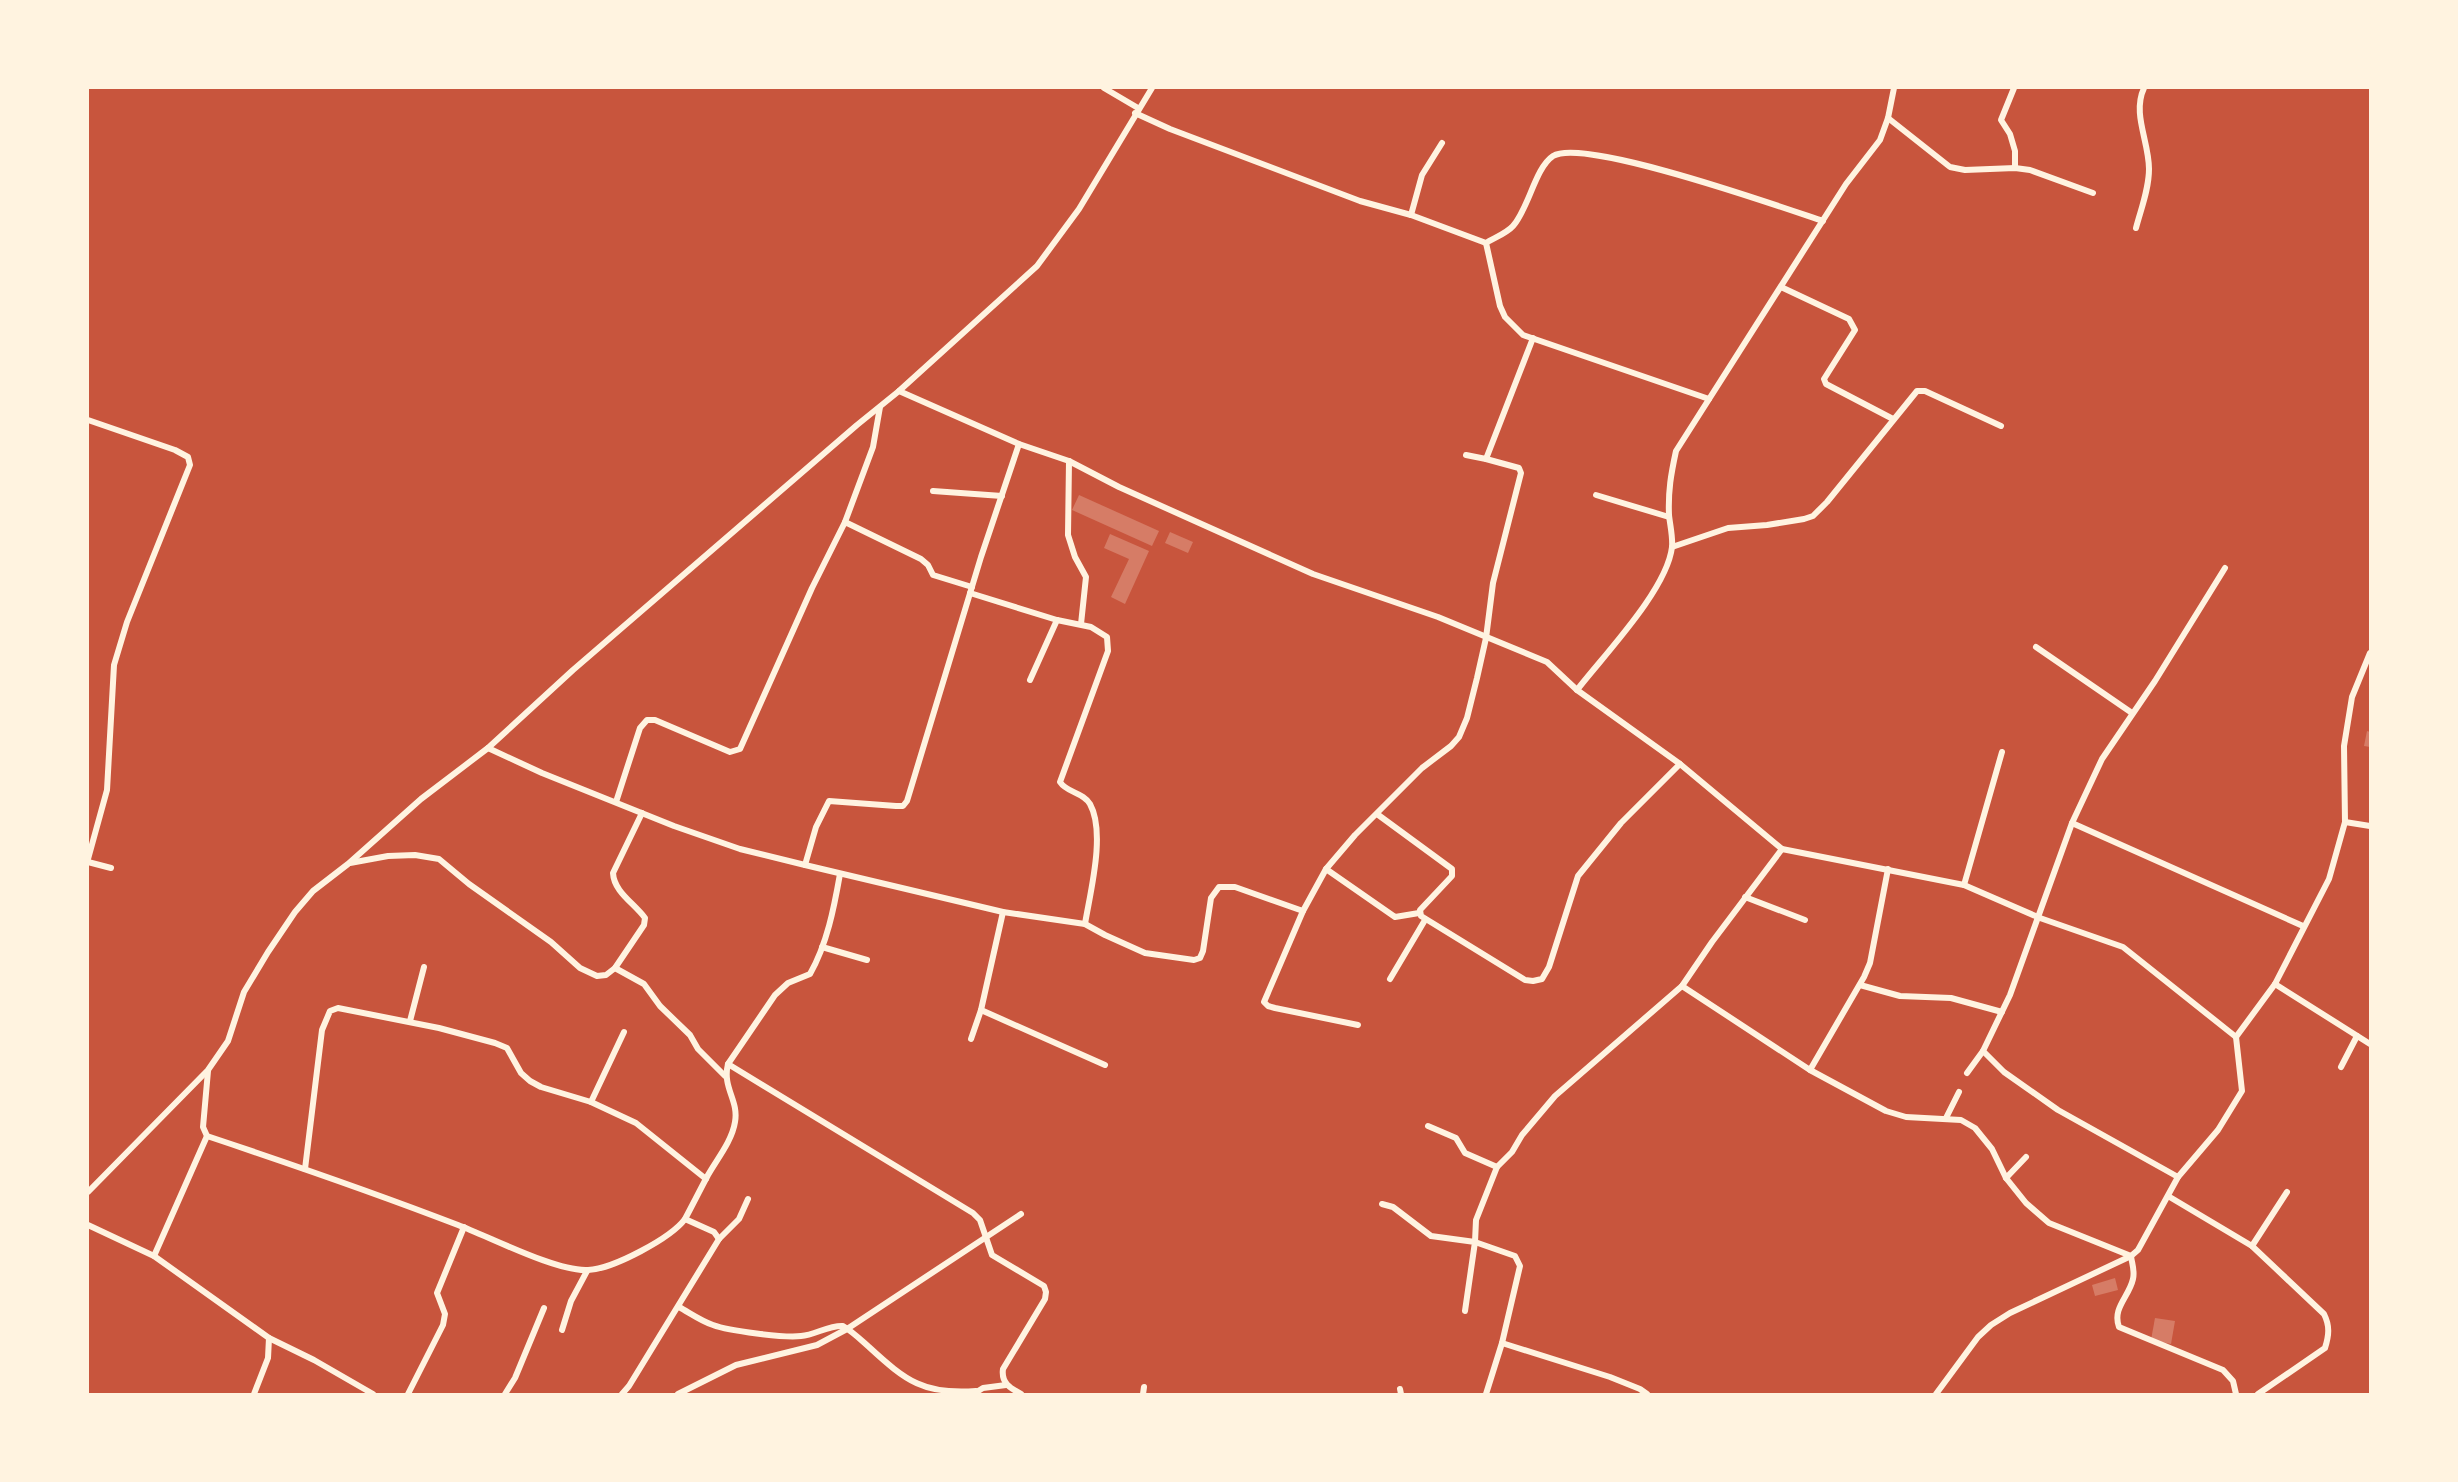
<svg xmlns="http://www.w3.org/2000/svg" width="2458" height="1482" font-family="Roboto,sans-serif">
  <rect width="100%" height="100%" fill="#c8553d"/>
  <g fill="#d67c66">
    <polygon points="1079,495 1159,531 1152,546 1072,510"/>
    <polygon points="1170,532 1193,542 1188,553 1165,543"/>
    <polygon points="1110,534 1149,551 1125,604 1111,597 1129,559 1104,548"/>
    <polygon points="2367,731 2370,732 2370,747 2364,746"/>
    <polygon points="2115,1278 2118,1290 2095,1296 2092,1285"/>
    <polygon points="2155,1318 2175,1321 2171,1344 2151,1340"/>
  </g>
  <g fill="none" stroke-linecap="round" stroke-linejoin="round">
    <g stroke="#fff3e0" stroke-width="6">
      <polyline points="1104,88 1138,108"/>
      <polyline points="2014,88 2001,120 2010,134 2015,151 2015,168"/>
      <path d="M 1135,113 L 1170,129 L 1360,201 L 1411,215 L 1486,243 C 1494,238 1507,233 1513,226 C 1529,208 1535,168 1553,156 C 1584,137 1781,207 1823,221"/>
      <polyline points="1888,118 1950,167 1965,170 2015,168 2030,170 2093,193"/>
      <polyline points="1411,215 1422,175 1442,143"/>
      <path d="M 2136,228 C 2141,209 2149,189 2149,169 C 2149,141 2132,114 2144,88"/>
      <polyline points="1486,243 1500,306 1505,317 1523,335 1709,399"/>
      <polyline points="1781,287 1849,319 1855,330 1824,379 1826,384 1893,419"/>
      <polyline points="899,391 1019,444 1069,461 1119,487 1313,574 1438,617 1547,662 1577,690 1680,764 1782,849 1964,885 2040,918 2123,947 2236,1037"/>
      <polyline points="88,420 175,450 188,457 190,465 127,622 114,665 107,790 88,859"/>
      <polyline points="1019,444 981,557 907,801 903,806 896,806 829,801 816,827 805,865 1003,912 1085,924 1105,935 1145,953 1194,960 1200,958 1203,951 1211,898 1219,887 1235,887 1303,911 1326,869 1355,835 1422,768 1451,746 1459,737 1467,718 1477,678 1486,638 1493,583 1521,473 1519,468 1486,459 1533,338"/>
      <polyline points="1466,455 1486,459"/>
      <polyline points="1069,461 1068,535 1075,557 1086,577 1081,624"/>
      <polyline points="933,491 1002,496"/>
      <polyline points="1596,495 1669,517"/>
      <polyline points="845,522 873,447 880,407"/>
      <polyline points="1672,547 1728,528 1767,525 1804,519 1813,516 1827,502 1917,391 1925,391 2001,426"/>
      <path d="M 970,593 L 1057,620 L 1091,627 L 1107,637 L 1108,651 L 1060,782 C 1067,793 1083,792 1090,804 C 1106,833 1090,893 1085,924"/>
      <polyline points="2036,647 2132,713"/>
      <polyline points="1030,680 1057,620"/>
      <path d="M 1577,690 C 1604,655 1667,590 1672,547 C 1673,537 1670,525 1669,515 C 1668,491 1671,474 1676,451 L 1846,184 L 1880,140 L 1888,118 L 1894,88"/>
      <polyline points="488,748 542,773 674,826 740,849 805,865"/>
      <polyline points="616,802 640,728 647,720 655,720 730,752 740,749 812,588 845,522 921,559 928,565 933,575 972,587"/>
      <polyline points="1377,814 1452,869 1452,876 1420,910 1421,916 1525,980 1533,981 1542,979 1549,967 1578,876 1621,823 1680,764"/>
      <polyline points="2345,822 2370,826"/>
      <polyline points="2072,823 2303,926"/>
      <polyline points="88,862 111,868"/>
      <path d="M 350,863 L 388,856 L 415,855 L 439,859 L 469,884 L 551,942 L 580,968 L 597,976 L 606,975 L 615,968 L 644,925 L 645,918 C 634,903 614,892 613,873 L 642,813"/>
      <polyline points="1326,869 1395,917 1419,913"/>
      <polyline points="1964,885 2002,752"/>
      <polyline points="1745,897 1805,920"/>
      <polyline points="1303,911 1264,1002 1268,1006 1275,1008 1358,1025"/>
      <polyline points="822,947 867,960"/>
      <polyline points="615,968 644,984 660,1006 690,1035 698,1049 725,1076"/>
      <polyline points="1390,979 1425,920"/>
      <polyline points="2275,984 2370,1044"/>
      <polyline points="1860,985 1900,996 1951,998 2002,1012"/>
      <path d="M 1682,986 L 1810,1070 L 1886,1111 L 1906,1117 L 1961,1120 L 1975,1128 L 1992,1149 L 2006,1178 L 2026,1203 L 2049,1223 L 2131,1256 C 2132,1264 2135,1271 2133,1279 C 2129,1297 2112,1308 2119,1327 L 2223,1370 L 2233,1381 L 2236,1394"/>
      <polyline points="981,1010 1105,1065"/>
      <polyline points="410,1021 424,967"/>
      <polyline points="971,1039 981,1010 1003,912"/>
      <path d="M 728,1064 L 973,1213 L 980,1220 L 992,1255 L 1044,1286 L 1046,1292 L 1045,1299 L 1003,1369 C 1001,1383 1010,1388 1021,1394"/>
      <polyline points="2341,1067 2357,1036"/>
      <polyline points="1810,1070 1864,977 1870,963 1888,869"/>
      <path d="M 208,1071 L 203,1127 L 207,1136 C 291,1164 375,1193 458,1225 C 490,1237 557,1272 588,1270 C 613,1269 671,1238 685,1219 C 693,1204 700,1190 708,1175 C 717,1159 732,1141 735,1122 C 739,1100 722,1088 728,1064 L 775,995 L 788,983 L 810,974 C 827,944 834,908 840,874"/>
      <polyline points="1967,1073 1983,1051"/>
      <polyline points="591,1102 624,1032"/>
      <polyline points="1946,1118 1959,1092"/>
      <polyline points="1428,1126 1456,1138 1465,1153 1497,1167"/>
      <polyline points="305,1169 322,1030 330,1011 338,1008 439,1028 495,1043 507,1048 521,1073 530,1081 541,1087 591,1102 636,1123 706,1179"/>
      <polyline points="2178,1177 2058,1110 2004,1072 1983,1051 2010,995 2072,823 2102,759 2155,681 2225,568"/>
      <polyline points="2006,1178 2026,1157"/>
      <polyline points="88,1192 208,1070 228,1041 244,992 268,952 295,912 313,891 348,864 421,799 488,748 573,670 857,425 899,391 1037,266 1079,209 1152,88"/>
      <path d="M 2168,1196 L 2252,1246 L 2324,1314 C 2330,1326 2329,1335 2325,1348 L 2258,1394"/>
      <polyline points="1382,1204 1393,1207 1431,1236 1475,1242 1465,1311"/>
      <polyline points="685,1219 714,1232 719,1239"/>
      <polyline points="88,1225 154,1256 269,1338 268,1358 254,1394"/>
      <polyline points="2252,1246 2287,1192"/>
      <polyline points="154,1256 207,1136"/>
      <path d="M 679,1307 C 690,1313 701,1321 713,1325 C 729,1331 784,1338 801,1336 C 815,1335 829,1325 843,1326 C 853,1332 861,1340 869,1347 C 906,1381 924,1395 976,1391"/>
      <polyline points="562,1330 571,1301 587,1271"/>
      <polyline points="269,1338 314,1360 373,1394"/>
      <polyline points="1502,1343 1610,1377 1640,1389 1647,1394"/>
      <polyline points="1400,1389 1401,1394"/>
      <polyline points="975,1393 983,1388 1006,1385"/>
      <polyline points="408,1394 443,1325 445,1314 437,1293 464,1227"/>
      <polyline points="505,1394 515,1378 544,1308"/>
      <polyline points="622,1394 629,1386 719,1239 739,1219 748,1199"/>
      <polyline points="678,1394 736,1365 817,1345 847,1329 1021,1214"/>
      <polyline points="1143,1394 1144,1387"/>
      <polyline points="1486,1394 1502,1343 1520,1266 1515,1256 1475,1242 1476,1220 1497,1167 1512,1152 1522,1135 1555,1096 1682,986 1712,942 1782,849"/>
      <polyline points="1936,1394 1978,1337 1991,1325 2010,1313 2131,1256 2138,1250 2178,1177 2218,1130 2242,1091 2236,1037 2275,984 2329,879 2345,822 2344,746 2352,697 2370,653"/>
    </g>
  </g>
  <rect width="2458" height="1482" fill="none" stroke="#fff3e0" stroke-width="178"/>
</svg>
